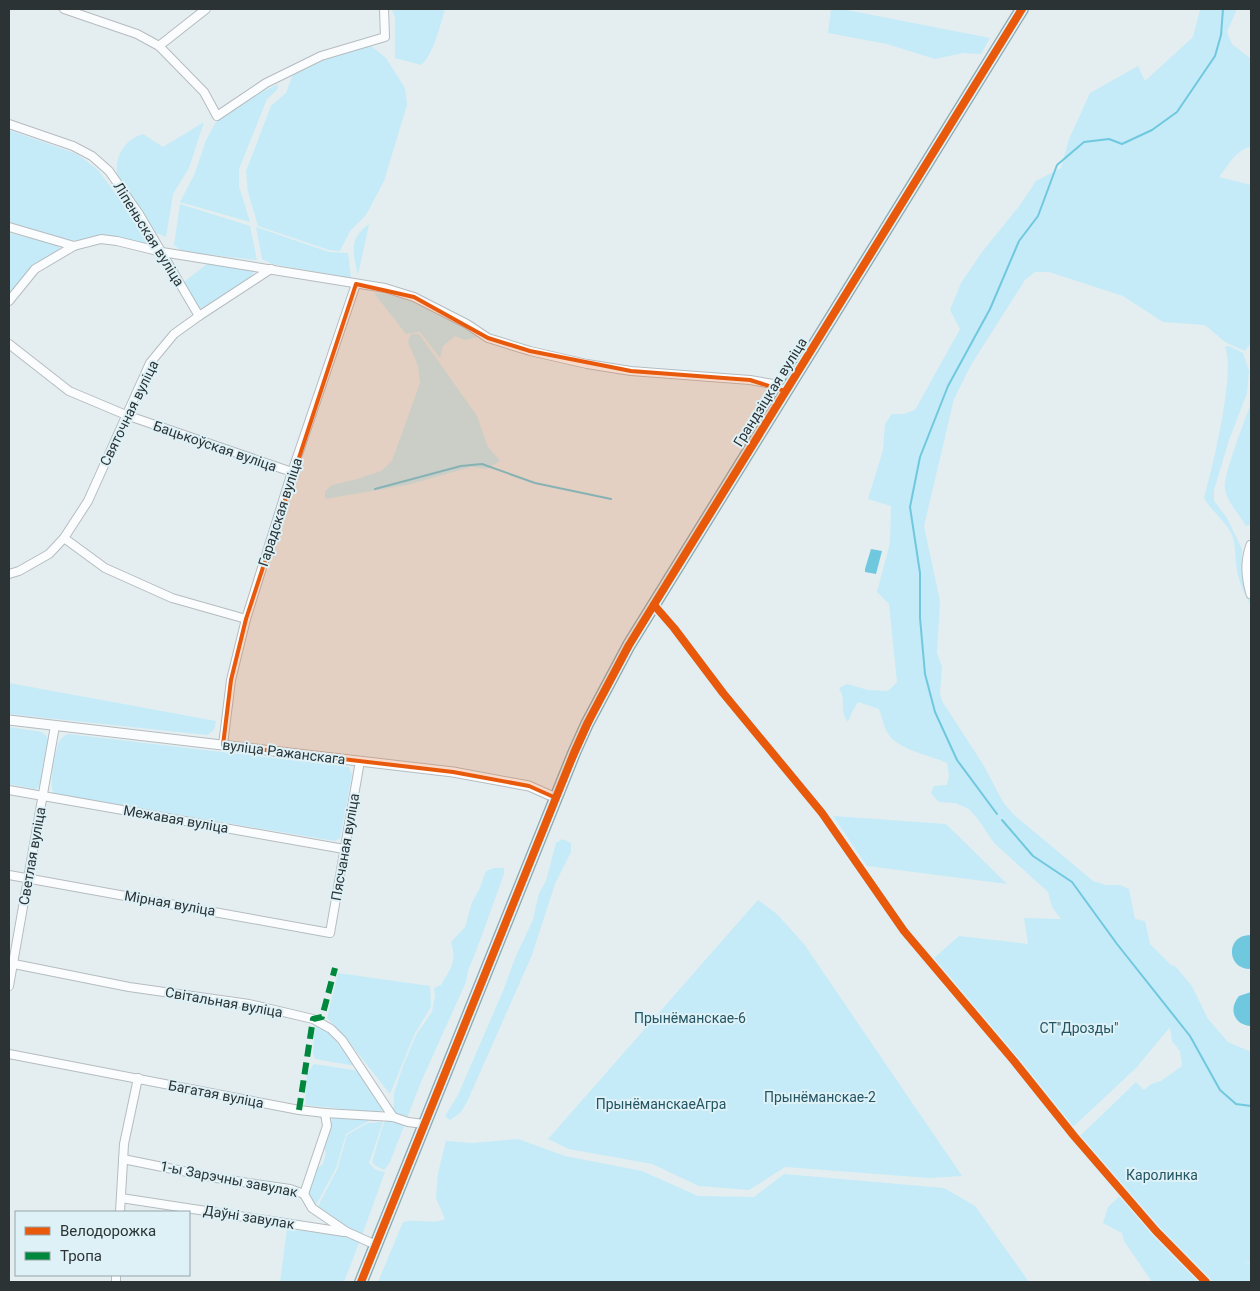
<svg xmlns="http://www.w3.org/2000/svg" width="1260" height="1291" font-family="Roboto,sans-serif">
  <rect width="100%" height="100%" fill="#e4eef1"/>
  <g fill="#c4ebf7">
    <path d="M 392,9 L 445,9 C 440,25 434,54 421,65 L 395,58 L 395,18 Z"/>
    <polygon points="831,9 842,9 990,38 981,54 963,53 935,59 887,44 828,33"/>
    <path d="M 1202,9 L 1237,9 L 1227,32 L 1232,44 L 1251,59 L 1251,147 C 1236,149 1228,166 1219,177 L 1251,185 L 1251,343 L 1245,351 L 1225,342 L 1205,325 L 1163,322 L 1123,296 L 1049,272 L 1035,272 L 1025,280 L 971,365 L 954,399 L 924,526 L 940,601 L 937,653 L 942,667 L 940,693 L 942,701 L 984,766 L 1003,802 L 1013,814 L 1093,881 L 1106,885 L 1120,885 L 1129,889 L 1135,919 L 1145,921 L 1150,944 L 1171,965 L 1176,967 L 1192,986 L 1208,1019 L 1228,1042 L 1251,1052 L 1251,1263 L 1243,1262 L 1251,1264 L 1251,1282 L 1212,1282 L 1154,1224 L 1153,1219 L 1147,1227 L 1202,1282 L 1152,1282 L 1124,1241 L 1122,1233 L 1103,1223 L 1108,1207 L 1126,1190 L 1113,1177 L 1080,1136 L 1136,1082 L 1144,1090 L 1151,1084 L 1161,1081 L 1182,1066 L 1180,1051 L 1172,1041 L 1170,1027 L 1136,1068 L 1073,1127 L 933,959 L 959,936 L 1028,944 L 1024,918 L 1061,919 L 1052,907 L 1048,892 L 994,843 L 978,819 L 969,809 L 955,803 L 939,802 L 931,793 L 934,786 L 947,785 L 949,776 L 947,763 C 928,754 898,751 887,732 C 883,725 882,716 879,709 L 858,702 L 852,712 L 848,722 C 839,711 847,700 839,688 L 847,684 L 868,690 L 888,691 L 897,682 L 889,604 L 877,592 L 890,543 L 891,506 L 868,499 L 883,450 L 885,424 L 892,414 L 904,414 L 915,410 L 960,329 L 950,310 L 961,283 L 982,252 L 1020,205 L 1036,181 L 1061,168 L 1069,139 L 1090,93 L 1138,66 L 1145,81 L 1193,37 L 1200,10 Z"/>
    <polygon points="370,45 386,58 405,88 407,105 384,181 366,215 350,231 340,251 329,250 258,226 248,192 246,171 271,106 286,93 293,74 324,60"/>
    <polygon points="278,84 277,90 267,99 239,169 239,186 250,222 180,202 195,173 206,140 216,122 248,99"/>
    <path d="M 204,122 L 189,168 L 173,194 L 166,237 L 156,233 L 118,178 C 113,158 124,140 143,134 L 163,147 Z"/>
    <polygon points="9,130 77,154 98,170 149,239 146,245 100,237 71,241 9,222"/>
    <polygon points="180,204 250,226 257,260 183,252 174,245"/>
    <path d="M 369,224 L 358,275 C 353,253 348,239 369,224 Z"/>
    <polygon points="256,227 329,252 348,253 351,278 272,264 262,259"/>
    <polygon points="9,233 58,245 60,249 29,270 9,296"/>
    <polygon points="207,264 254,271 251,277 200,309 184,282"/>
    <path d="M 374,293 C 412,295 446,317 478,337 L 465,340 L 455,336 L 443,346 L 440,358 L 420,332 L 406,334 Z"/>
    <polygon points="411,334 419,334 477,416 488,447 500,461 487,469 471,467 407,485 325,499 325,491 332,485 357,479 381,471 392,461 420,383 418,366 408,342"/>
    <path d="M 1229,346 L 1243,353 L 1249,371 L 1247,393 L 1229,440 L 1214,490 L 1214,501 L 1227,518 L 1242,549 L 1242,576 L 1251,606 C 1245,595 1239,583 1237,570 C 1235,559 1236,545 1232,535 C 1225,520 1212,512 1204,498 C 1212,470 1236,371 1225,347 Z"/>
    <path d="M 1251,403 L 1251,524 L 1246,526 C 1239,514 1227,502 1225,489 C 1222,478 1246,417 1251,403 Z"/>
    <path d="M 9,683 L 216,721 C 215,728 214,731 207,735 L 9,714 Z"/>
    <polygon points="9,727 42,732 48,738 40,783 39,787 35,789 9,784"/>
    <path d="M 68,734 L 349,767 L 352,775 L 340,838 L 335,841 L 54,794 C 48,785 55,753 59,742 C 61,738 64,736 68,734 Z"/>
    <polygon points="833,816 946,824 1007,884 867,866"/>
    <polygon points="562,839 571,843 571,852 555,884 532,955 467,1102 460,1113 450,1120 445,1116 458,1095 503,991 516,956 533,920 539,893 546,881 556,843"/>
    <path d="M 494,868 L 504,868 L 504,874 L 475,954 L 468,970 L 466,982 L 421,1082 L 390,1162 L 384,1170 L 376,1166 L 372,1162 L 383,1125 L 394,1106 L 394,1093 L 403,1066 L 416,1035 L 432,1012 L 435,996 L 434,988 L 441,985 C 451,968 457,962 451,942 L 465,927 L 472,902 L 479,890 L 486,871 Z"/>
    <polygon points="758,900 777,914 804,944 962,1176 929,1178 785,1167 749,1190 699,1186 652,1164 569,1149 548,1139"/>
    <polygon points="338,973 430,986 431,1007 415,1033 390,1094 353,1047 327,1018"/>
    <polygon points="315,1023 329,1033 356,1066 315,1059 313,1053"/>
    <polygon points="314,1064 359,1071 383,1107 382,1111 373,1112 305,1105 307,1073"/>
    <polygon points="333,1116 372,1119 346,1134 336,1168 316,1205 307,1193 316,1169 323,1164 326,1153 324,1146"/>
    <polygon points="383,1122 369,1163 376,1170 385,1172 362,1235 349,1229 317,1208 337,1170 347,1135 368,1123"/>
    <path d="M 518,1139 L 565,1156 L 642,1171 L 698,1196 L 754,1197 L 784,1174 L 944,1188 L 975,1206 L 1029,1282 L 378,1282 L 403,1222 C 417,1218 433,1225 445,1219 L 436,1198 L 438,1173 L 446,1141 L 472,1143 Z"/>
    <polygon points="287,1229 347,1236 359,1243 344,1282 280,1282"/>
  </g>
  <g fill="#70c8df">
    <polygon points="871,549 882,551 876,574 865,572 865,569"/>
    <path d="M 1251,935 L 1251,969 C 1226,970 1225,934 1251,935 Z"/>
    <path d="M 1251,992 L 1251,1026 C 1234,1025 1228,1009 1239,996 Z"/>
  </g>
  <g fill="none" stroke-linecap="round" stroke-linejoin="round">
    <g stroke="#70c8df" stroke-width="2">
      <polyline points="375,489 461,466 482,464 535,483 611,499"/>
      <polyline points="997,814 957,760 935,712 925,674 920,618 920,573 910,507 920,457 948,386 990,309 1019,241 1038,216 1057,165 1084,142 1109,139 1122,144 1152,130 1177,112 1215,56 1221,35 1223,9"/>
      <polyline points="1002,820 1033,856 1072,882 1117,944 1190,1036 1220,1090 1236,1104 1251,1106"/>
    </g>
    <defs>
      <g id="minor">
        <polyline points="64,9 137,34 159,46 204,92 217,116 266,83 321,56 385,37 384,9"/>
        <polyline points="159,46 206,9"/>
        <polyline points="9,124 73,146 92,156 109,171 139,214 199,316"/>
        <polyline points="9,227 74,246 101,239 117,241 162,252 385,288 414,297 467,324 488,338 530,351 587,364 631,371 750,380 773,384 785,391"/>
        <polyline points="9,301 35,269 74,246"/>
        <polyline points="9,344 69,391 126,415 292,472"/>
        <polyline points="64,538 105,568 172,598 246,619"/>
        <polyline points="9,574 19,571 49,554 64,538 88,501 150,363 174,334 199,316 271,269"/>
        <polyline points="654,605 674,628 723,693 822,813 904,931 1014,1061 1074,1136 1156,1231 1206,1282"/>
        <polyline points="223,745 231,680 246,619 292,472 356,284"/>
        <polyline points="9,790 344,849"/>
        <polyline points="9,875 330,933 360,761"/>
        <polyline points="9,963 129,987 249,1004 313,1019 331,1029 342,1040 393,1117"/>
        <polyline points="9,986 55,726"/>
        <polyline points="9,1054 299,1110 325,1113 393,1117 408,1122 424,1124"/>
        <polyline points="123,1159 222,1179 290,1189 304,1194 312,1208 347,1232 376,1245"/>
        <polyline points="304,1194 327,1126 325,1113"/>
        <polyline points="121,1198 344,1232"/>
        <polyline points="120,1212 124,1144 138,1078"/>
        <polyline points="116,1282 116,1275"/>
      </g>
      <g id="tertiary">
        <path d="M 1251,545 C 1245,562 1246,576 1251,594"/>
        <polyline points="9,720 453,772 529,786 556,798"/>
      </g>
      <polyline id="primary" points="361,1282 574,753 587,724 629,645 1022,9"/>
    </defs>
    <use href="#minor" stroke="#b5bcc0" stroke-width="10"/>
    <use href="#tertiary" stroke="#b5bcc0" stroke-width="11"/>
    <use href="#primary" stroke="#90abb2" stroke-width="14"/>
    <use href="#minor" stroke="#fbfcfd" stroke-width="8"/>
    <use href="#tertiary" stroke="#fbfcfd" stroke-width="9"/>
    <use href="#primary" stroke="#dae7ea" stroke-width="11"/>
    <polyline stroke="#00873e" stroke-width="6" stroke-dasharray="12 6" stroke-linecap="butt" points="299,1110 313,1019 322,1017 335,968"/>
    <defs>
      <g id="cycleway">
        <polyline points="654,605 674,628 723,693 822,813 904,931 1014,1061 1074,1136 1156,1231 1206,1282"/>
        <polyline points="361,1282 574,753 587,724 629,645 1022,9"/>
      </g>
    </defs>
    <use href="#cycleway" stroke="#def1f7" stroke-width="11"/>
    <use href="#cycleway" stroke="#e8590c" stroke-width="8"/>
  </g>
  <path fill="#e8590c" fill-opacity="0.2" stroke="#e8590c" stroke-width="4" stroke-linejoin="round" d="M 356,284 L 414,297 L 488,338 L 530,351 L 631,371 L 750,380 L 785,391 L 608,683 L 556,798 L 529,786 L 453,772 L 223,745 L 231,680 L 246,619 Z"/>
  <g text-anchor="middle" stroke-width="4" stroke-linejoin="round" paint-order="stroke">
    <g font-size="14" fill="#2b3335" stroke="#def1f7">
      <text transform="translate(149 234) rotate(58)" y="5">Ліпеньская вуліца</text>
      <text transform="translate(770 392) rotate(-58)" y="5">Грандзіцкая вуліца</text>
      <text transform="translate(129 413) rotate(-64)" y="5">Святочная вуліца</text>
      <text transform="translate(215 446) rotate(19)" y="5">Бацькоўская вуліца</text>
      <text transform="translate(280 512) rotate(-72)" y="5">Гарадская вуліца</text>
      <text transform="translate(284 752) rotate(7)" y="5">вуліца Ражанскага</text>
      <text transform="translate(176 819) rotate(10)" y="5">Межавая вуліца</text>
      <text transform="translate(345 847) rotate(-80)" y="5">Пясчаная вуліца</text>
      <text transform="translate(32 856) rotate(-80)" y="5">Светлая вуліца</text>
      <text transform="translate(170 903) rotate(10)" y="5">Мірная вуліца</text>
      <text transform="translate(224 1002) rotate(10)" y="5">Світальная вуліца</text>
      <text transform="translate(216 1094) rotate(11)" y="5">Багатая вуліца</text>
      <text transform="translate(229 1179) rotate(11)" y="5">1-ы Зарэчны завулак</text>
      <text transform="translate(249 1217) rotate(9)" y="5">Даўні завулак</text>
    </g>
    <g font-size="14" fill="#235563" stroke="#def1f7">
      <text x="690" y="1023">Прынёманскае-6</text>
      <text x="1079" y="1033">СТ"Дрозды"</text>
      <text x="820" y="1102">Прынёманскае-2</text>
      <text x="661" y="1109">ПрынёманскаеАгра</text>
      <text x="1162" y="1180">Каролинка</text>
    </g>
  </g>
  <rect width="1260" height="1291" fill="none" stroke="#2b3335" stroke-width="20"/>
  <rect x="15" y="1211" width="175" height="65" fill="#def1f7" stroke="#96a5a9"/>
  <rect x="25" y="1227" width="25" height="8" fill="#e8590c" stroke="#96a5a9"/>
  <text x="60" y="1236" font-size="15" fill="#2b3335">Велодорожка</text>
  <rect x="25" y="1252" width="25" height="8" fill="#00873e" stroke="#96a5a9"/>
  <text x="60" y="1261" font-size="15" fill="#2b3335">Тропа</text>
</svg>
